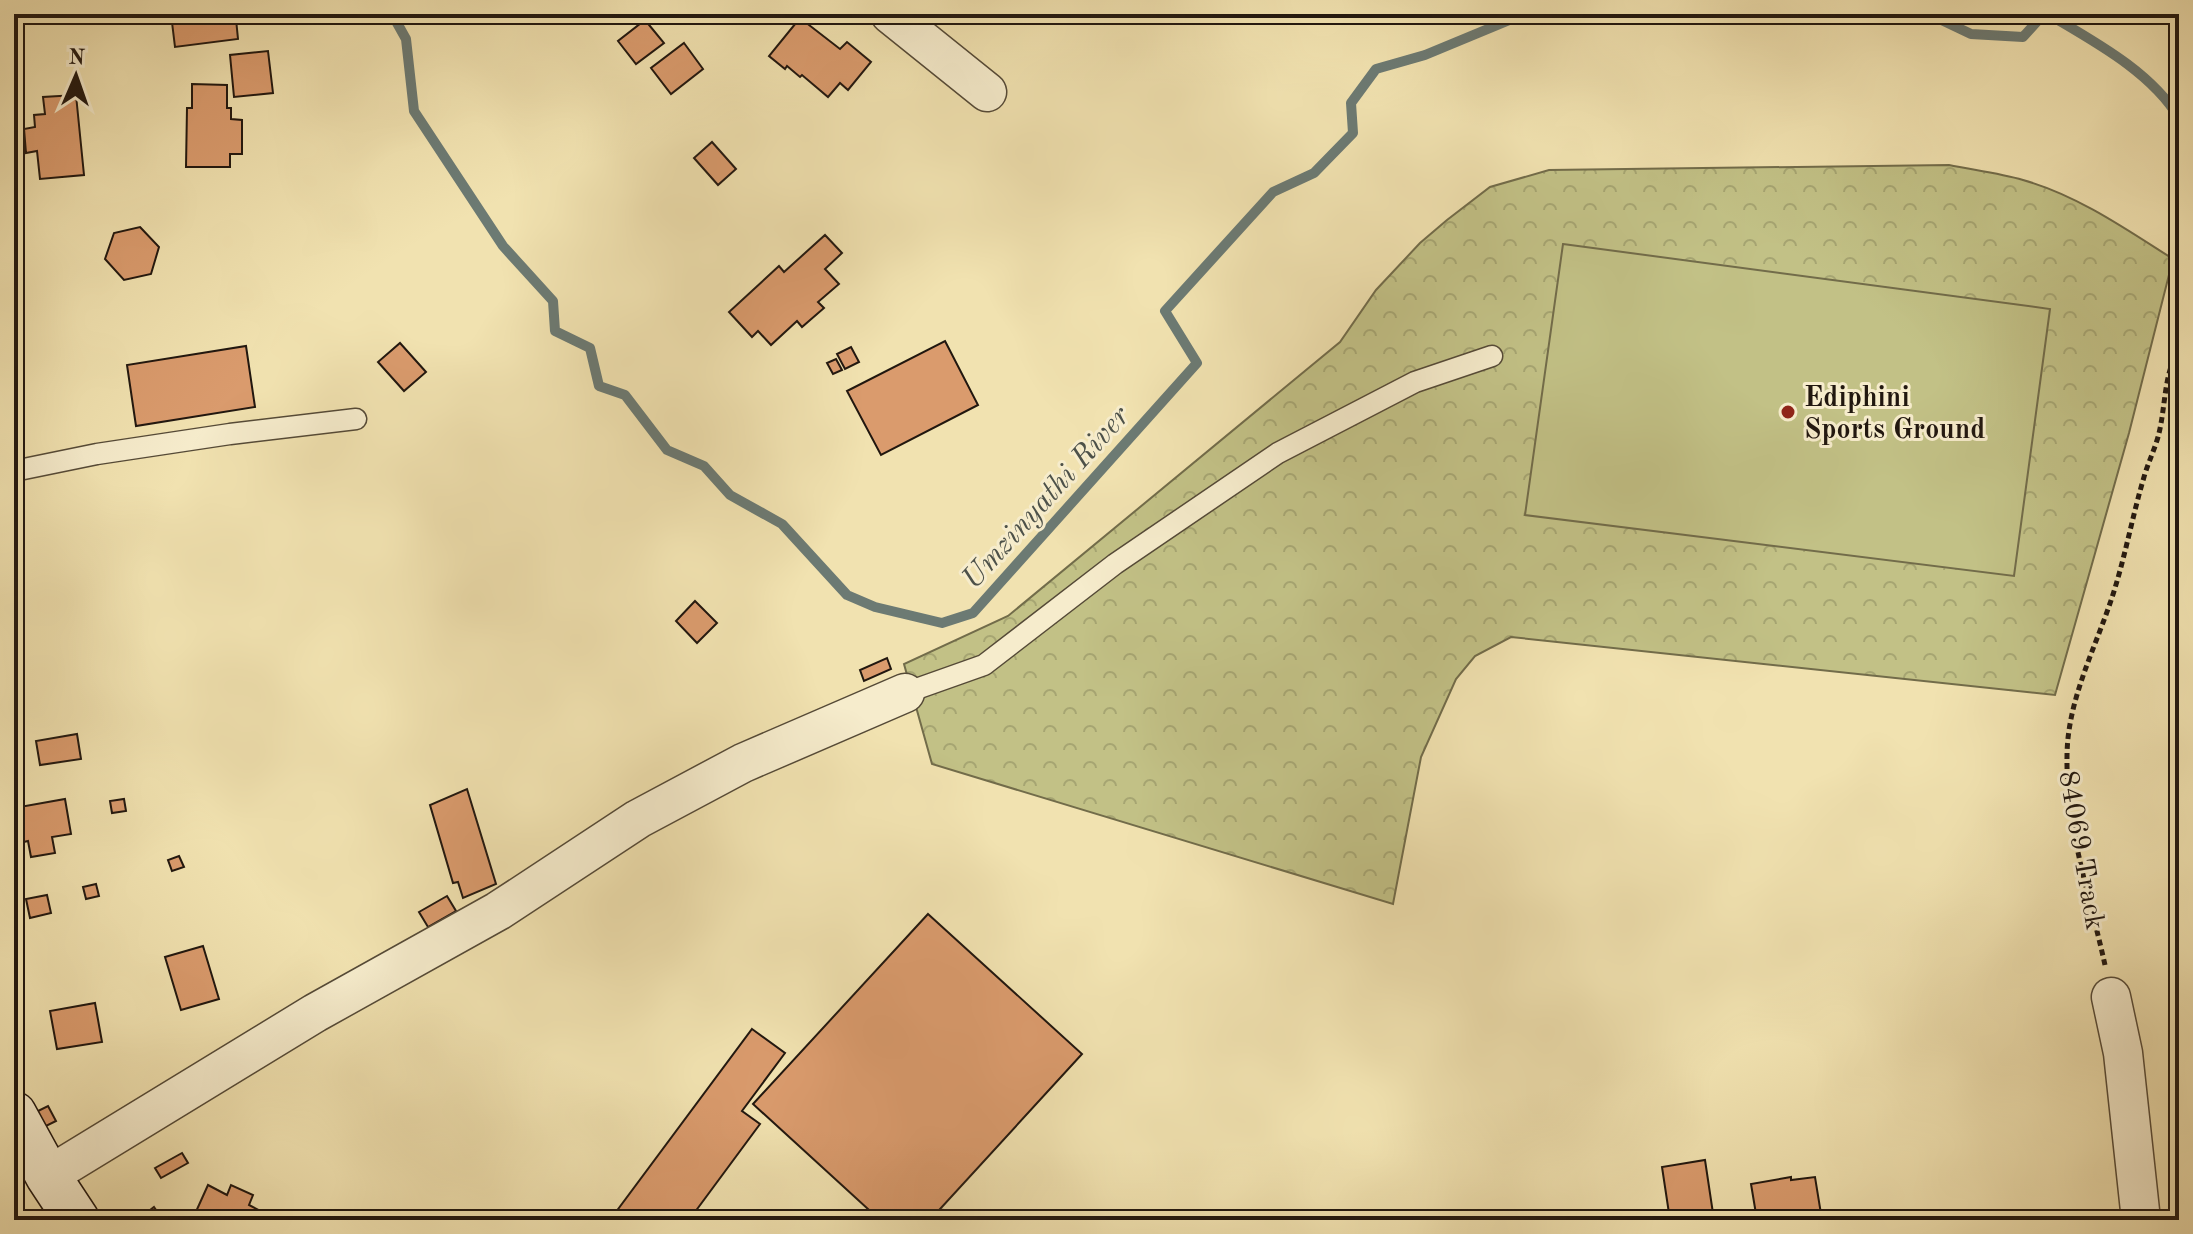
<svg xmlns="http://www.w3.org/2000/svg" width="2193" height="1234" font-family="'Old Standard TT',serif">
  <defs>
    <pattern id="park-crowns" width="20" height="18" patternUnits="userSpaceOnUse" patternTransform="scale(2)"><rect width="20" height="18" fill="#c2c186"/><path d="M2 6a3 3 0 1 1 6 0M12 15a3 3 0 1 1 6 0" fill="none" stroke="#a6a572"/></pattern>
  </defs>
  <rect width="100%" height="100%" fill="#f1e2b0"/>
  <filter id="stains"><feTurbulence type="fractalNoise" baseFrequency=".0025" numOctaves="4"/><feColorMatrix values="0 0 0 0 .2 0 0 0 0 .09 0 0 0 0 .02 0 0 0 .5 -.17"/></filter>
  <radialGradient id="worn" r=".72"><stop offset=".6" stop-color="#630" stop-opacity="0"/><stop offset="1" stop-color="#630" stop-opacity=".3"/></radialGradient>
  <path fill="url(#park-crowns)" stroke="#726c4a" stroke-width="2" d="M 1949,165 C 1973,170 1999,173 2023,180 C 2077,195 2126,229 2173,259 L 2129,433 L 2055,695 L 1511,637 L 1475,656 L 1456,679 L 1421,757 L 1393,904 L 932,764 L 904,664 L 1008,616 L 1340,342 L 1376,290 L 1420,243 L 1447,220 L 1490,187 L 1549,170 Z"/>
  <polygon fill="#c2c186" stroke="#726c4a" stroke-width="2" points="1563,244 2050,309 2014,576 1525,515"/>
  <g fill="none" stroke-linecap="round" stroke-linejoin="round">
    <g stroke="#6c7a73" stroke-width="10">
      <polyline points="392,14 406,39 414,111 503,246 553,301 555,331 590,348 599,386 625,395 667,450 704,466 730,495 782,524 847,595 875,607 942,623 973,613 1197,363 1165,311 1273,192 1314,173 1353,133 1351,103 1376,69 1425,55 1524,14"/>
      <path d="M 1929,14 L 1971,34 L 2023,37 L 2042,16 L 2053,17 C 2097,43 2152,73 2179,118"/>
    </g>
  </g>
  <g fill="#da9b6d" stroke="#21170f" stroke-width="2">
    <polygon points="171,14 212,14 213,22 236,19 238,39 175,47"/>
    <polygon points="800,18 840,49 847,42 871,62 848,90 840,83 828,97 802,75 800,77 787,66 785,69 769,56"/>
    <polygon points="645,20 664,43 636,64 618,41"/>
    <polygon points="684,43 703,69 671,94 651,68"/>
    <polygon points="268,51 273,93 234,97 230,55"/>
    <polygon points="192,84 227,85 227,108 231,108 231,119 242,120 242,154 230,154 230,167 186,167 187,108 192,108"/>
    <polygon points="76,95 84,175 40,179 37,151 26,153 24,129 35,127 34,115 45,114 43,97"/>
    <polygon points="712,142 736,169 718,185 694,158"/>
    <polygon points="140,227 159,247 151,274 124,280 105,259 114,233"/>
    <polygon points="825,235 842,253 825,269 839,284 818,302 824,308 802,327 797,321 771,345 758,331 752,337 729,312 779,266 784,272"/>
    <polygon points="945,341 978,405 881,455 847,391"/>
    <polygon points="400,343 426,372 404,391 378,362"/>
    <polygon points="246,346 255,407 136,426 127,365"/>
    <polygon points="851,347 859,362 845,369 837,354"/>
    <polygon points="836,359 842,370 833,374 827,363"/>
    <polygon points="695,601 717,623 697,643 676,621"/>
    <polygon points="887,658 891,669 864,681 860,670"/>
    <polygon points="77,734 81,759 40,765 36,741"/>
    <polygon points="467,789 496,884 463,898 458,882 453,883 430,805"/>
    <polygon points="65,799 71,834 52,837 55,853 31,857 28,841 15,844 14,808"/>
    <polygon points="124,799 126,811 112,813 110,801"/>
    <polygon points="179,856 184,867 172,871 168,860"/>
    <polygon points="96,884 99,896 86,899 83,887"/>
    <polygon points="47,895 51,913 30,918 26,899"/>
    <polygon points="447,896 456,911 428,927 419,912"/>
    <polygon points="928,914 1082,1054 930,1220 880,1220 753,1104"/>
    <polygon points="203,946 219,999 181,1010 165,957"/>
    <polygon points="95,1003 102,1042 57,1049 50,1011"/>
    <polygon points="752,1029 785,1053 742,1111 760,1124 689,1220 610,1220"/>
    <polygon points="48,1106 56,1121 44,1127 36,1112"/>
    <polygon points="182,1153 188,1163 161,1178 155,1168"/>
    <polygon points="1705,1160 1714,1220 1670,1220 1662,1167"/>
    <polygon points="1791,1177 1791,1180 1815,1177 1822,1220 1775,1220 1774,1217 1757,1220 1751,1184"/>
    <polygon points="208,1185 227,1195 231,1185 253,1195 249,1205 266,1214 263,1220 203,1220 194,1216"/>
    <polygon points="154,1207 163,1220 149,1220 145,1214"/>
    <polygon points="943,1210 954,1220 935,1220"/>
  </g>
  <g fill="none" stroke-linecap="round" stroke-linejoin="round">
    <defs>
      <g id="service">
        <polyline points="14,471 97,454 230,434 356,419"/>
        <polyline points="905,693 984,665 1115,564 1278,453 1415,382 1492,356"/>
      </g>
      <g id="minor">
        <polyline points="890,14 987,92"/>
        <polyline points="2111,997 2123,1053 2141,1220"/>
        <polyline points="48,1176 315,1013 498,911 638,819 743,763 905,693"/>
      </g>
      <polyline id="secondary" points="14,1114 48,1176 77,1220"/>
    </defs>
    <use href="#service" stroke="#554a37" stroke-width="23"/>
    <use href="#minor" stroke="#554a37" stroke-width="41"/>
    <use href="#secondary" stroke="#21170f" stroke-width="47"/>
    <path stroke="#21170f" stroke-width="5" stroke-dasharray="6 4" stroke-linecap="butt" d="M 2105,965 C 2090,897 2066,826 2067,757 C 2067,698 2098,644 2115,588 C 2126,552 2133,514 2144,477 C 2148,463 2154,451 2158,437 C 2166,408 2163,375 2179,349"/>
    <use href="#service" stroke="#f6eccc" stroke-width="20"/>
    <use href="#minor" stroke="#f6eccc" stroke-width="38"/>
    <use href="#secondary" stroke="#f6eccc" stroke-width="44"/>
  </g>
  <circle fill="#8f2418" stroke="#f6eccc" stroke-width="3" cx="1788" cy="412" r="8"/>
  <g text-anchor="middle" stroke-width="6" stroke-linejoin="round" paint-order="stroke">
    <g font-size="28" font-weight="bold" fill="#21170f" stroke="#f6eccc" text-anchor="start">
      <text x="1804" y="406">Ediphini<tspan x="1804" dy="32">Sports Ground</tspan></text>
    </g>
    <g font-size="28" fill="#21170f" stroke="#f6eccc">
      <text transform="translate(2083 850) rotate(80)" y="10">84069 Track</text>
    </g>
    <g font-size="30" font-style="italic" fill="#4d5149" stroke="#f6eccc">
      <text transform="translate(1045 497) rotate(-48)" y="10">Umzinyathi River</text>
    </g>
  </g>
  <rect width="2193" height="1234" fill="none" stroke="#f1e2b0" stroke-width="48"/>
  <rect x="16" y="16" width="2161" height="1202" fill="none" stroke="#21170f" stroke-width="4"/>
  <rect x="24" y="24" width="2145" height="1186" fill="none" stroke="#21170f" stroke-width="2"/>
  <g transform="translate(76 76) rotate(2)" stroke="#f6eccc" stroke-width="6" paint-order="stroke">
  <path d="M0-6L14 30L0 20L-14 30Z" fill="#21170f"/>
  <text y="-12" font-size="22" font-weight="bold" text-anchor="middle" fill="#21170f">N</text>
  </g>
  <rect width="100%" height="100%" filter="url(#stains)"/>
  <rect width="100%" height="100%" fill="url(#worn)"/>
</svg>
